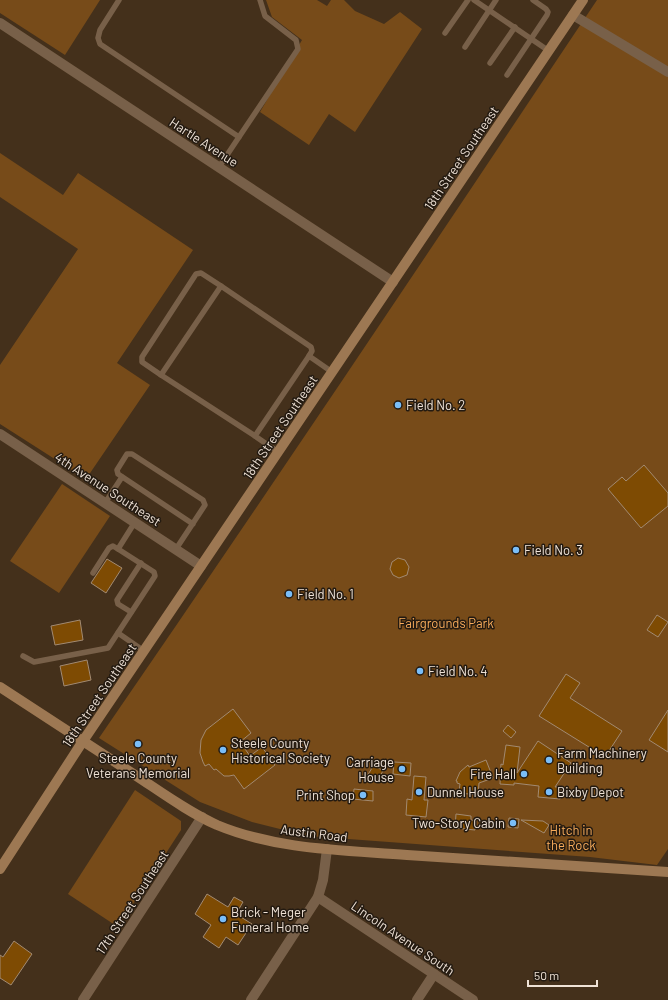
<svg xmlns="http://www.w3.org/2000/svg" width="668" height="1000" font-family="Barlow,sans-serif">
  <rect width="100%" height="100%" fill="#44301b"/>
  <g fill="#774b19">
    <polygon points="0,0 100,0 65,55 0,13"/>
    <polygon points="266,0 317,0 327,6 331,0 344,0 355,11 384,24 400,12 422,29 355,132 329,114 309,145 260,112 302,40 272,17"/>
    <path d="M 597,0 L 668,0 L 668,849 L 657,865 L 590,857 L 308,836 L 252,822 L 200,802 L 99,738 C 267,494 432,247 597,0 Z"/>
    <polygon points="0,153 63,195 78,173 193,250 117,363 150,385 86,479 0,424 0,365 78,249 0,197"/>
    <polygon points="62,484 110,516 59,593 10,561"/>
    <polygon points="135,790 181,821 181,830 118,927 68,894"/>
  </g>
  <g fill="#7e4b03" stroke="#a28a72">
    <polygon points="644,465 668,493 668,506 641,528 608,489 622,477 626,481"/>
    <polygon points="398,558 405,560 409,567 407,575 399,578 393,575 390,569 392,562"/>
    <polygon points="107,559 122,568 106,593 91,583"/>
    <polygon points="657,615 668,622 658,637 647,630"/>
    <polygon points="80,620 83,640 55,645 51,626"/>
    <polygon points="87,660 91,680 64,686 60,666"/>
    <polygon points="566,674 580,683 570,698 622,731 605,757 539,716"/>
    <polygon points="233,709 251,733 240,742 250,756 262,747 275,765 244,789 234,775 229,776 224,776 216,769 214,770 209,764 205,766 203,762 200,753 201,740 206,730"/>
    <polygon points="668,710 668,752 649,740"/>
    <polygon points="508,725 516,732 511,738 503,731"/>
    <polygon points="538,741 571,763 555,787 561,787 560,799 538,797 539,786 514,783 514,785 500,784 501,764 503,765 506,745 520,747 517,773"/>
    <polygon points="486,760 493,778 479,783 478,795 460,793 460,792 459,792 460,784 457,783 457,781 456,781 460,772 468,765 469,767"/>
    <polygon points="394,762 411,763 410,776 393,774"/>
    <polygon points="374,765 383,771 376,782 367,776"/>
    <polygon points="414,776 426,777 424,800 428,800 426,817 406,815 407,799 412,800"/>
    <polygon points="354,789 373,791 373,801 353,799"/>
    <polygon points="456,814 471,816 471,820 476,821 475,830 455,828"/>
    <polygon points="509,818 519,819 518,828 508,827"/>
    <polygon points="521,820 543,821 549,825 544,833"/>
    <polygon points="207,894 228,907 234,897 243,902 236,914 252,924 238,945 226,937 219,948 203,937 211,925 195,914"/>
    <polygon points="14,941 32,954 11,985 0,978 0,955 3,957"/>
  </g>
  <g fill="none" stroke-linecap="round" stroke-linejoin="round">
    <g stroke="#786049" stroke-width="5.5">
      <polyline points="119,0 100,30 98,38 100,44 239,137 219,167"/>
      <polyline points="474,0 549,51"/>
      <polyline points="445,33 468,0"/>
      <polyline points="465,47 496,0"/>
      <polyline points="490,63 515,27"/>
      <polyline points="507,75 547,15 548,12 546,9 533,0"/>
      <polyline points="239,137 298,49 296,40 265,16 260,0"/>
      <polyline points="161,375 142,362 142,357 196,274 201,273 221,286"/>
      <polyline points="255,436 161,375 221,286 311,347 312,351 309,356"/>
      <polyline points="278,452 255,436 309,356 332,372"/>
      <polyline points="105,503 122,477"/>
      <polyline points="176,549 205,505 203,500 132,454 127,454 117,470 118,474 193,524"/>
      <polyline points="93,573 109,548 113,546 118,549"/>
      <polyline points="131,612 118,604 117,600 141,563"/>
      <polyline points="118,633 144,651"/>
      <polyline points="23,656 34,662 108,648 155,576 154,572 118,549 135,522"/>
    </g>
    <g stroke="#786049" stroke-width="10">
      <polyline points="573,15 668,72"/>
      <polyline points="0,23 393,282"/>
      <polyline points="0,434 201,566"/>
      <polyline points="318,897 473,1000"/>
      <polyline points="83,1000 202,817"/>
      <polyline points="251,1000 318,897 323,880 327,849"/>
      <polyline points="417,1000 434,974"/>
    </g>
    <g stroke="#9d7853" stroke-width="10">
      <path d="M 0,687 C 45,716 90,746 135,775 C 161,792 188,812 217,825 C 277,850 344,850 407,855 C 494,861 581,867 668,872"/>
      <polyline points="0,869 83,741 583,0"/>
    </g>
  </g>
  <g fill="#7abef8" stroke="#231a11" stroke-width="1.5">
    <circle cx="398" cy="405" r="4"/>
    <circle cx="516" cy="550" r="4"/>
    <circle cx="289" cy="594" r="4"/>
    <circle cx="420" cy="671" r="4"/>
    <circle cx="138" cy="744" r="4"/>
    <circle cx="223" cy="750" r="4"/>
    <circle cx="549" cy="760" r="4"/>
    <circle cx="402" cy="769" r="4"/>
    <circle cx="524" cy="774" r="4"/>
    <circle cx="419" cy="792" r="4"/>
    <circle cx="549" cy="792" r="4"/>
    <circle cx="363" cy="795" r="4"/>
    <circle cx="513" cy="823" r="4"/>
    <circle cx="223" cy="919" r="4"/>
  </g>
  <g text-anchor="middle" stroke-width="3" stroke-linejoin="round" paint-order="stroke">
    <g font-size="13" fill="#efe2d6" stroke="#231a11">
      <text transform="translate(204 142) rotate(33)" y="5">Hartle Avenue</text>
      <text transform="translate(461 158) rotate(-56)" y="5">18th Street Southeast</text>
      <text transform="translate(280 427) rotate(-56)" y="5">18th Street Southeast</text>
      <text transform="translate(108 489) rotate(33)" y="5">4th Avenue Southeast</text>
      <text transform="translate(99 695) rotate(-56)" y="5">18th Street Southeast</text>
      <text transform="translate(314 833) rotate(7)" y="5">Austin Road</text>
      <text transform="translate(132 902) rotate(-57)" y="5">17th Street Southeast</text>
      <text transform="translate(403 938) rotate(34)" y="5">Lincoln Avenue South</text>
    </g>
    <g font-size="13" fill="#efe2d6" stroke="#231a11" text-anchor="start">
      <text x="406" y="410">Field No. 2</text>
      <text x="524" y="555">Field No. 3</text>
      <text x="297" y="599">Field No. 1</text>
      <text x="428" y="676">Field No. 4</text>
      <text x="231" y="748">Steele County<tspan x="231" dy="15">Historical Society</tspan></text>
      <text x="557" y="758">Farm Machinery<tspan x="557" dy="15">Building</tspan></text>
      <text x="138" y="763" text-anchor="middle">Steele County<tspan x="138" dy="15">Veterans Memorial</tspan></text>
      <text x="394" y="767" text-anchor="end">Carriage<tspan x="394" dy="15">House</tspan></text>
      <text x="516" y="779" text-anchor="end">Fire Hall</text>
      <text x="427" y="797">Dunnel House</text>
      <text x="557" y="797">Bixby Depot</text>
      <text x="355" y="800" text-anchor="end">Print Shop</text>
      <text x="505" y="828" text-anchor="end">Two-Story Cabin</text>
      <text x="231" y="917">Brick - Meger<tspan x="231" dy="15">Funeral Home</tspan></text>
    </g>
    <g font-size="13" fill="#f8ac5b" stroke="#231a11">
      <text x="446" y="628">Fairgrounds Park</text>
      <text x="571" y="835">Hitch in<tspan x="571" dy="15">the Rock</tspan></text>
    </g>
  </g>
  <path d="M528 980v6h69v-6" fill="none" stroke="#efe2d6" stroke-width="2"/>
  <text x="534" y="980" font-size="12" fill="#efe2d6" stroke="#231a11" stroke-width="3" paint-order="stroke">50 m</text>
</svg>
